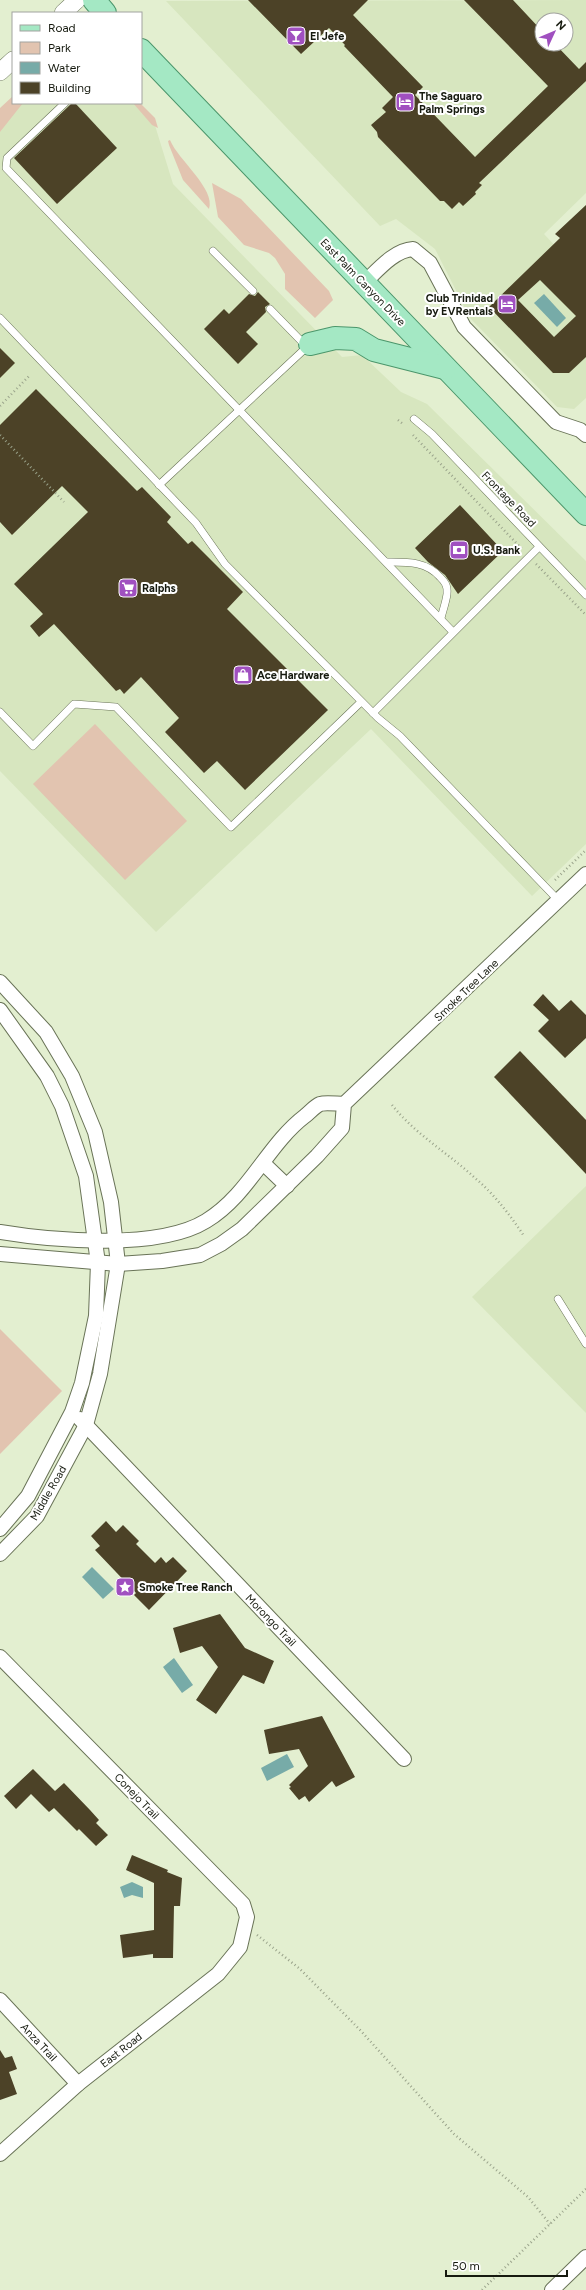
<svg xmlns="http://www.w3.org/2000/svg" width="586" height="2290" font-family="Figtree,sans-serif">
  <rect width="100%" height="100%" fill="#e3efd0"/>
  <g fill="#d7e6bf" fill-rule="evenodd">
    <path d="M 586,0 L 586,193 L 544,234 L 586,279 L 586,398 L 574,409 L 557,407 L 470,318 L 435,249 L 396,219 L 380,226 L 166,1 ZM 542,20 L 566,20 L 566,44 L 542,44 Z"/>
    <polygon points="13,103 138,103 153,119 173,184 342,357 362,355 401,392 427,404 586,561 586,844 532,896 371,729 156,932 0,771 0,112"/>
    <polygon points="586,1186 586,1413 472,1297"/>
  </g>
  <g fill="#e2c4b0">
    <polygon points="13,96 13,103 23,103 0,132 0,108"/>
    <polygon points="133,103 140,103 155,118 158,128 152,125"/>
    <path d="M 170,140 C 178,160 216,189 209,209 L 183,180 L 169,145 L 168,141 Z"/>
    <polygon points="212,183 241,199 329,291 333,300 315,318 285,289 285,274 275,258 269,253 244,245 218,217"/>
    <polygon points="95,724 187,821 125,880 33,784"/>
    <polygon points="0,1329 62,1391 0,1454"/>
  </g>
  <g fill="#77aba8">
    <polygon points="544,294 566,318 557,327 534,303"/>
    <polygon points="92,1567 114,1589 103,1599 82,1577"/>
    <polygon points="174,1658 193,1685 182,1693 163,1667"/>
    <polygon points="287,1754 294,1767 267,1781 261,1768"/>
    <polygon points="132,1882 143,1887 143,1898 132,1895 124,1898 120,1887"/>
  </g>
  <g fill="#4c4227" fill-rule="evenodd">
    <polygon points="248,0 368,0 353,15 423,87 415,95 475,157 548,86 464,0 513,0 542,31 542,44 555,44 579,69 586,62 586,81 479,183 482,185 475,192 476,194 463,206 459,202 452,209 444,201 440,201 378,137 377,132 371,125 386,112 382,108 393,97 344,46 345,45 329,28 301,54"/>
    <polygon points="72,103 75,103 117,148 57,204 14,158"/>
    <path d="M 586,205 L 586,357 L 569,373 L 553,373 L 489,307 L 560,238 L 555,234 ZM 540,280 L 576,316 L 554,337 L 518,300 Z"/>
    <polygon points="258,292 270,304 265,307 266,312 246,332 258,344 238,364 204,329 224,309 229,314 249,294 255,296"/>
    <polygon points="0,348 15,363 0,378"/>
    <polygon points="36,389 137,491 142,487 171,517 167,522 188,544 192,541 243,592 227,609 328,710 245,790 217,761 204,773 165,732 179,718 141,677 124,694 120,689 116,691 54,624 39,637 30,626 43,614 14,584 88,512 62,486 12,535 0,522 0,425"/>
    <polygon points="460,505 503,551 458,594 445,575 428,562 415,548"/>
    <polygon points="543,994 559,1011 571,1000 586,1015 586,1038 565,1058 538,1031 549,1020 533,1005"/>
    <polygon points="520,1051 586,1120 586,1174 494,1077"/>
    <polygon points="106,1521 116,1532 123,1525 139,1541 136,1544 155,1563 161,1557 166,1563 173,1557 187,1571 149,1610 134,1595 136,1593 95,1550 100,1546 91,1536"/>
    <polygon points="220,1614 245,1648 274,1661 264,1684 243,1675 216,1714 196,1700 218,1667 202,1646 180,1653 173,1628"/>
    <polygon points="322,1716 355,1777 336,1787 332,1781 309,1802 305,1796 299,1800 289,1788 291,1787 289,1785 308,1766 299,1749 269,1754 264,1730"/>
    <polygon points="33,1769 55,1791 64,1783 90,1810 99,1820 96,1823 108,1835 96,1846 79,1829 77,1831 54,1808 49,1812 31,1794 16,1809 4,1796"/>
    <polygon points="132,1855 168,1870 167,1872 182,1878 180,1906 174,1906 173,1958 153,1958 153,1954 123,1958 120,1935 154,1930 154,1883 126,1870"/>
    <polygon points="0,2050 5,2058 12,2056 17,2069 9,2072 17,2094 0,2100"/>
  </g>
  <g fill="none" stroke-linecap="round" stroke-linejoin="round">
    <defs>
      <g id="service">
        <polyline points="65,103 7,158 6,168 453,632"/>
        <polyline points="213,251 253,291"/>
        <polyline points="270,309 306,346"/>
        <polyline points="0,318 196,523 225,564 378,718 400,736 559,901"/>
        <polyline points="414,419 432,434 586,595"/>
        <polyline points="159,485 309,345"/>
        <path d="M 387,562 C 407,562 426,561 440,577 C 445,582 448,586 447,594 C 446,602 443,610 441,618"/>
        <polyline points="0,712 33,746 74,704 116,707 231,827 361,702"/>
        <polyline points="373,713 539,547"/>
        <polyline points="558,1299 586,1344"/>
      </g>
      <g id="minor">
        <path d="M 364,283 C 377,271 394,250 413,249 L 430,263 L 464,327 L 556,422 L 580,430 L 586,435"/>
        <polyline points="0,982 46,1032 72,1076 95,1132 111,1202 118,1264 100,1374 86,1425 37,1516 0,1554"/>
        <polyline points="0,1010 47,1076 62,1106 86,1176 98,1263 96,1316 82,1383 72,1412 28,1496 0,1529"/>
        <polyline points="263,1163 287,1186"/>
        <path d="M 0,1232 C 54,1241 159,1250 206,1221 C 249,1195 267,1145 305,1116 C 310,1112 315,1106 320,1104 C 326,1102 337,1104 344,1104"/>
        <polyline points="0,1254 118,1264 162,1261 200,1255 221,1244 242,1229 317,1156 342,1128 344,1104 586,874"/>
        <polyline points="80,1419 404,1759"/>
        <polyline points="0,1657 243,1904 247,1917 240,1947 218,1974 78,2084 0,2154"/>
        <polyline points="0,2000 78,2084"/>
        <polyline points="552,2290 586,2257"/>
      </g>
      <g id="tertiary">
        <polyline points="63,13 77,0"/>
        <polyline points="0,72 13,60"/>
      </g>
      <g id="primary">
        <polyline points="94,0 105,13"/>
        <polyline points="141,50 586,514"/>
        <polyline points="310,344 335,338 356,339 374,350 445,368"/>
      </g>
    </defs>
    <use href="#service" stroke="#697357" stroke-width="8"/>
    <use href="#minor" stroke="#697357" stroke-width="16"/>
    <use href="#tertiary" stroke="#697357" stroke-width="18"/>
    <use href="#primary" stroke="#4b966b" stroke-width="24"/>
    <g stroke="#9aa38b" stroke-width="2.5" stroke-dasharray="1 3" stroke-linecap="butt">
      <polyline points="0,406 30,375"/>
      <polyline points="398,420 403,424"/>
      <polyline points="0,435 64,502"/>
      <polyline points="413,435 522,549"/>
      <polyline points="536,564 586,615"/>
      <polyline points="555,880 586,850"/>
      <path d="M 392,1105 C 416,1135 448,1153 475,1178 C 495,1195 510,1215 524,1236"/>
      <polyline points="257,1935 300,1969 361,2031 454,2134 528,2197 550,2224"/>
      <polyline points="482,2290 586,2189"/>
    </g>
    <use href="#service" stroke="#fff" stroke-width="7"/>
    <use href="#minor" stroke="#fff" stroke-width="14"/>
    <use href="#tertiary" stroke="#fff" stroke-width="17"/>
    <use href="#primary" stroke="#a4e8c4" stroke-width="22"/>
  </g>
  <defs>
    <symbol id="bar-square" viewBox="-11 -11 22 22"><rect x="-9" y="-9" width="18" height="18" rx="4" fill="#a050c0" stroke="#fff"/><path d="M-6-5H6L.8 .8V4.5H3.5V6h-7V4.5H-.8V.8Z" fill="#fff"/></symbol>
    <symbol id="hotel-square" viewBox="-11 -11 22 22"><rect x="-9" y="-9" width="18" height="18" rx="4" fill="#a050c0" stroke="#fff"/><path d="M-6-4.5h1.5V1H6V5H4.5V3h-9V5H-6ZM-4 0a1.8 1.8 0 1 1 3.6 0ZM.5 0V-2.5h3Q6-2.5 6 0Z" fill="#fff"/></symbol>
    <symbol id="bank-square" viewBox="-11 -11 22 22"><rect x="-9" y="-9" width="18" height="18" rx="4" fill="#a050c0" stroke="#fff"/><path d="M-6-4H6V4H-6ZM0-2.3a2.3 2.3 0 1 0 0 4.6a2.3 2.3 0 1 0 0-4.6Z" fill="#fff"/></symbol>
    <symbol id="supermarket-square" viewBox="-11 -11 22 22"><rect x="-9" y="-9" width="18" height="18" rx="4" fill="#a050c0" stroke="#fff"/><path d="M-6-5.5h2.5l.6 2H6L4.5 2H-2.5L-4.4-4H-6ZM-1.5 3.2a1.3 1.3 0 1 0 .1 0ZM3 3.2a1.3 1.3 0 1 0 .1 0Z" fill="#fff"/></symbol>
    <symbol id="shop-square" viewBox="-11 -11 22 22"><rect x="-9" y="-9" width="18" height="18" rx="4" fill="#a050c0" stroke="#fff"/><path d="M-5-2.5h2.3a2.7 3.5 0 0 1 5.4 0H5L5.5 6h-11ZM-1.5-2.5h3a1.5 2.3 0 0 0-3 0Z" fill="#fff"/></symbol>
    <symbol id="sight-square" viewBox="-11 -11 22 22"><rect x="-9" y="-9" width="18" height="18" rx="4" fill="#a050c0" stroke="#fff"/><path d="M0-6L1.8-2.2L6-1.7L2.9 1.2L3.7 5.4L0 3.3L-3.7 5.4L-2.9 1.2L-6-1.7L-1.8-2.2Z" fill="#fff"/></symbol>
  </defs>
  <g fill-rule="evenodd">
    <use href="#bar-square" x="285" y="25" width="22" height="22"/>
    <use href="#hotel-square" x="394" y="91" width="22" height="22"/>
    <use href="#hotel-square" x="496" y="293" width="22" height="22"/>
    <use href="#bank-square" x="448" y="539" width="22" height="22"/>
    <use href="#supermarket-square" x="117" y="577" width="22" height="22"/>
    <use href="#shop-square" x="232" y="664" width="22" height="22"/>
    <use href="#sight-square" x="114" y="1576" width="22" height="22"/>
  </g>
  <g text-anchor="middle" stroke-width="4" stroke-linejoin="round" paint-order="stroke">
    <g font-size="11" font-weight="bold" fill="#161a0f" stroke="#fff" text-anchor="start">
      <text x="310" y="40">El Jefe</text>
      <text x="419" y="100">The Saguaro<tspan x="419" dy="13">Palm Springs</tspan></text>
      <text x="493" y="302" text-anchor="end">Club Trinidad<tspan x="493" dy="13">by EVRentals</tspan></text>
      <text x="473" y="554">U.S. Bank</text>
      <text x="142" y="592">Ralphs</text>
      <text x="257" y="679">Ace Hardware</text>
      <text x="139" y="1591">Smoke Tree Ranch</text>
    </g>
    <g font-size="11" fill="#161a0f" stroke="#fff">
      <text transform="translate(363 282) rotate(46)" y="4">East Palm Canyon Drive</text>
      <text transform="translate(509 499) rotate(46)" y="4">Frontage Road</text>
      <text transform="translate(466 990) rotate(-44)" y="4">Smoke Tree Lane</text>
      <text transform="translate(48 1493) rotate(-60)" y="4">Middle Road</text>
      <text transform="translate(271 1620) rotate(46)" y="4">Morongo Trail</text>
      <text transform="translate(137 1796) rotate(46)" y="4">Conejo Trail</text>
      <text transform="translate(39 2042) rotate(47)" y="4">Anza Trail</text>
      <text transform="translate(121 2050) rotate(-38)" y="4">East Road</text>
    </g>
  </g>
  <rect x="12" y="12" width="130" height="92" fill="#ffffff" stroke="#a2a39f"/>
  <rect x="20" y="25" width="20" height="6" fill="#a4e8c4" stroke="#a2a39f"/>
  <text x="48" y="32" font-size="12" fill="#161a0f">Road</text>
  <rect x="20" y="42" width="20" height="12" fill="#e2c4b0" stroke="#a2a39f"/>
  <text x="48" y="52" font-size="12" fill="#161a0f">Park</text>
  <rect x="20" y="62" width="20" height="12" fill="#77aba8" stroke="#a2a39f"/>
  <text x="48" y="72" font-size="12" fill="#161a0f">Water</text>
  <rect x="20" y="82" width="20" height="12" fill="#4c4227" stroke="#a2a39f"/>
  <text x="48" y="92" font-size="12" fill="#161a0f">Building</text>
  <g transform="translate(554 32) rotate(46)"><circle r="19" fill="#ffffff" stroke="#a2a39f"/>
  <path d="M0-3L7 15L0 10L-7 15Z" fill="#a050c0"/>
  <text y="-6" font-size="11" font-weight="bold" text-anchor="middle" fill="#161a0f">N</text>
  </g>
  <path d="M446 2270v6h121v-6" fill="none" stroke="#161a0f" stroke-width="2"/>
  <text x="452" y="2270" font-size="12" fill="#161a0f" stroke="#ffffff" stroke-width="3" paint-order="stroke">50 m</text>
</svg>
